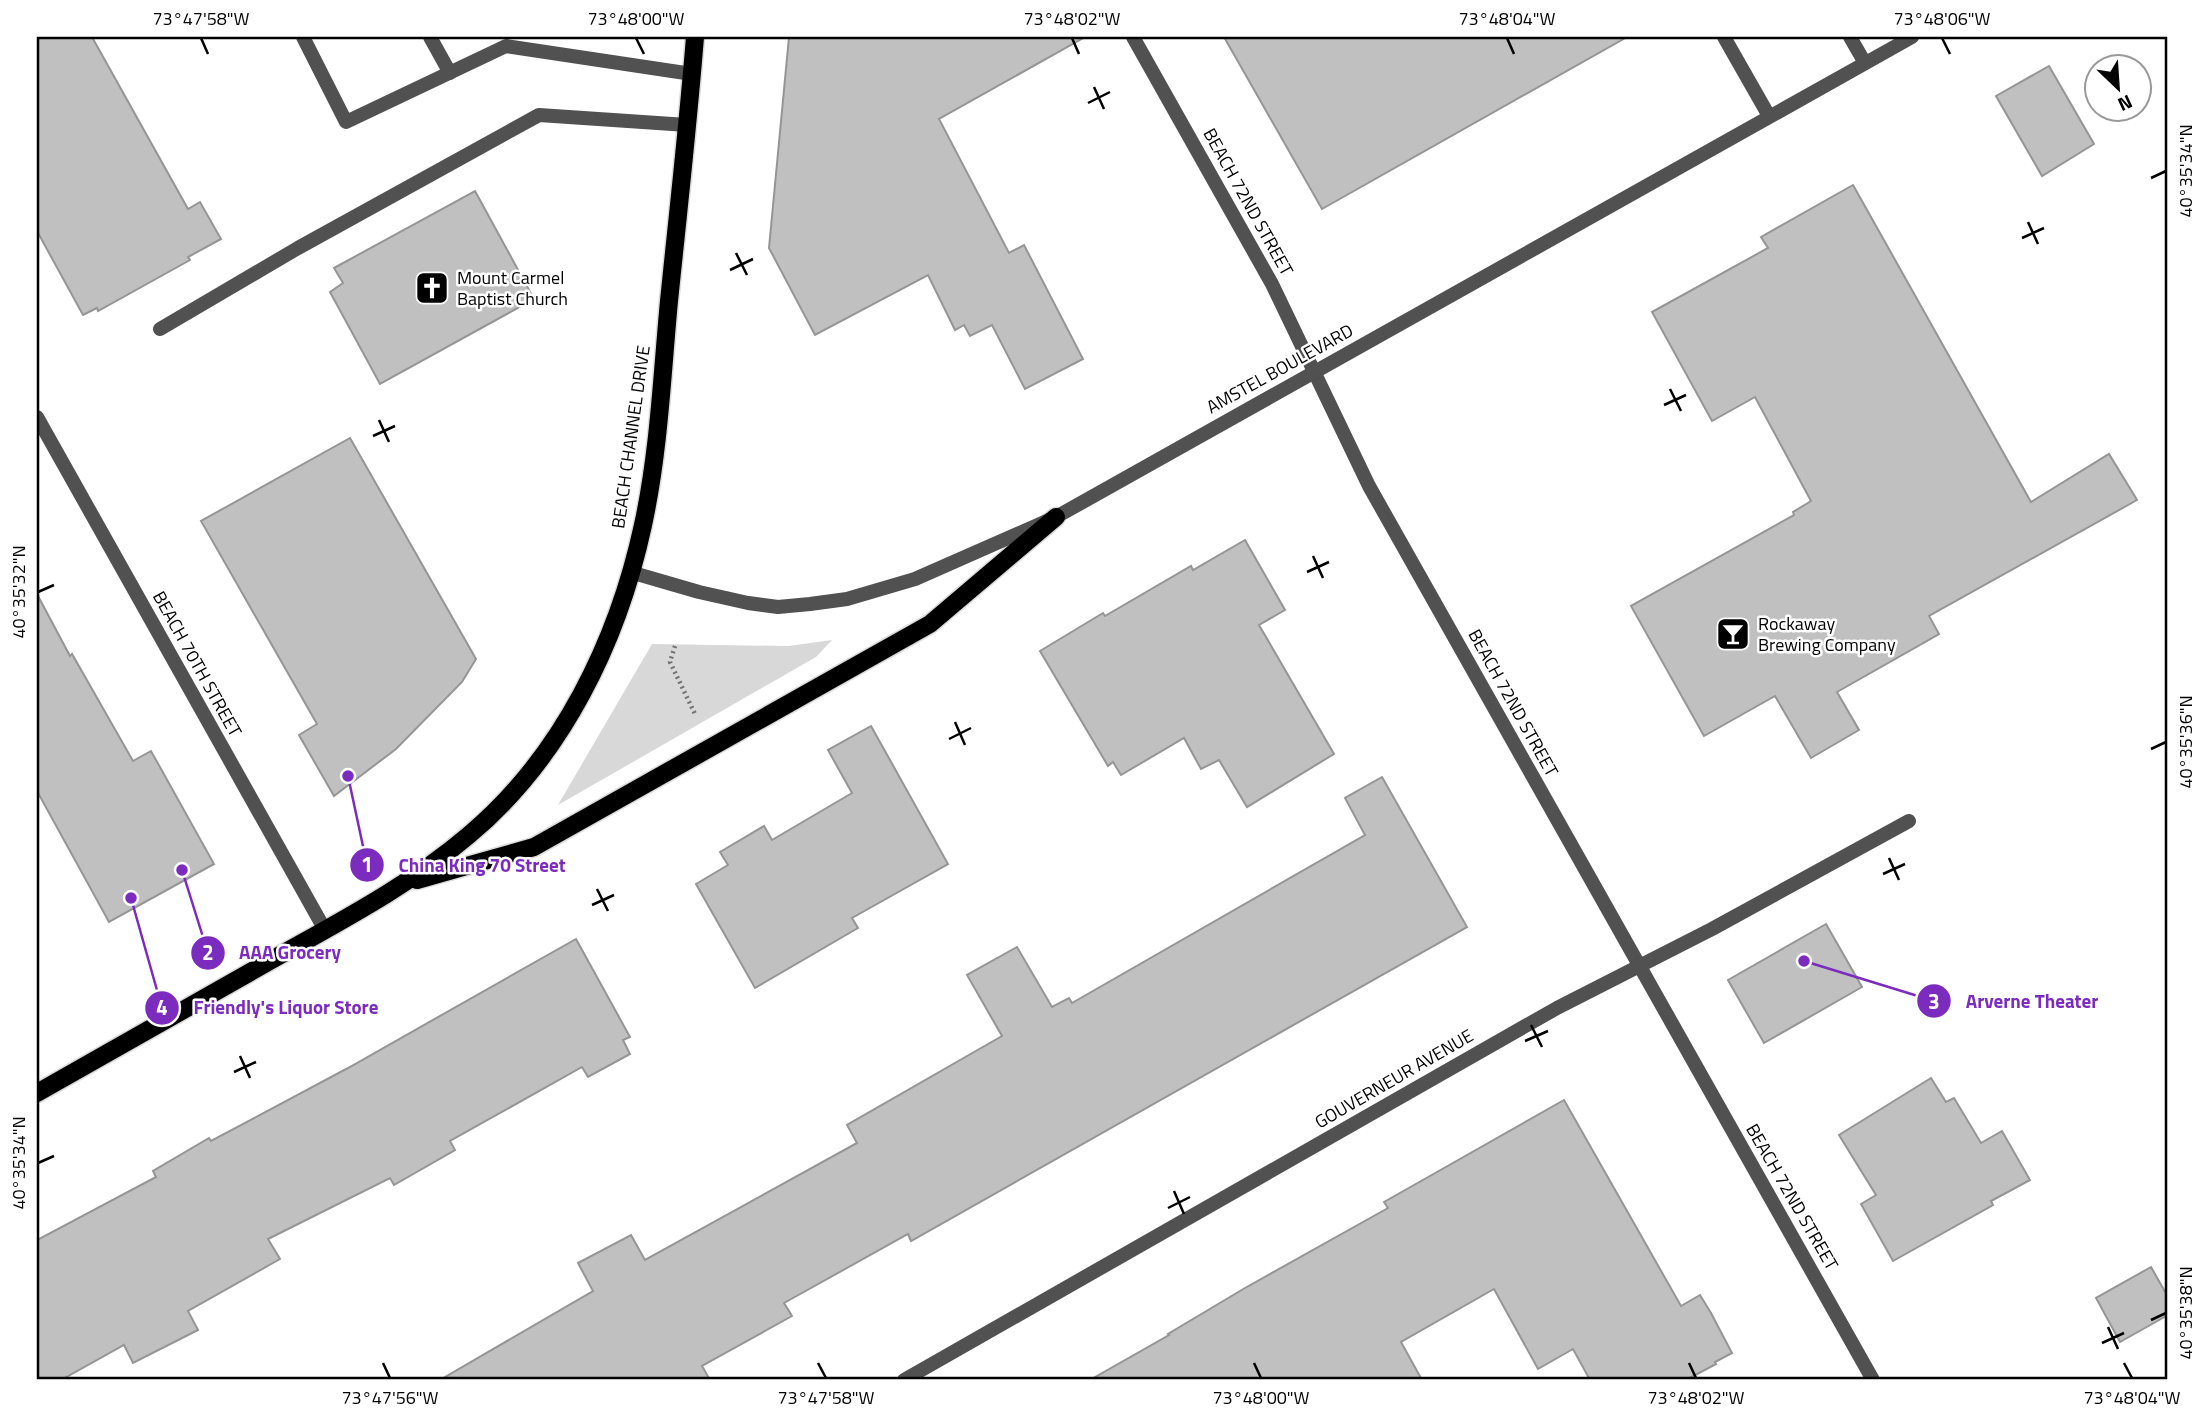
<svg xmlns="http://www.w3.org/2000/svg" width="2205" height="1417" font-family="'Titillium Web',sans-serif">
  <rect width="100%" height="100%" fill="#fff"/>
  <polygon fill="#d8d8d8" points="832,640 816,657 558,805 652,644 789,646"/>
  <g fill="#c0c0c0" stroke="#959595" stroke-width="2">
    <polygon points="37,37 92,37 188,209 200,202 221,239 188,257 190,260 98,311 97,308 83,315 37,231"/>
    <polygon points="789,37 1085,37 939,119 1009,253 1024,245 1083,359 1025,389 992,325 970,336 964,325 955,330 928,275 815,335 769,248"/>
    <polygon points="1224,37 1627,37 1322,209"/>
    <polygon points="2049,66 2094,144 2042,176 1996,96"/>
    <polygon points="1853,185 2031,502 2109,454 2137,500 1929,616 1939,634 1837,692 1859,730 1811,758 1775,696 1704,736 1631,606 1794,515 1793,512 1811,501 1755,397 1712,421 1652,312 1768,248 1761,237"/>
    <polygon points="475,191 534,299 380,384 330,292 343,283 334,268"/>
    <polygon points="350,438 476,659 462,682 396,749 334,796 299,735 317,724 201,521"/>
    <polygon points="1245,540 1285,610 1259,625 1334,754 1247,807 1219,760 1201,769 1184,738 1121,775 1113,762 1108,766 1040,651 1103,613 1105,616 1191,566 1193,570"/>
    <polygon points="37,594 70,656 72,654 133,761 151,751 214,864 109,922 37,791"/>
    <polygon points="871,726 948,864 852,918 858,928 755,988 696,884 728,865 720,852 764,826 772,840 852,793 828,750"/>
    <polygon points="1382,777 1467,927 911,1241 908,1234 784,1303 792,1316 702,1366 710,1380 440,1380 593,1291 578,1263 631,1235 645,1260 857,1143 847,1125 1002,1036 967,975 1017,947 1052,1007 1069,998 1072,1003 1365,835 1345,798"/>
    <polygon points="1826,924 1862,987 1764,1043 1728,980"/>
    <polygon points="576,939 630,1037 623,1040 630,1054 588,1077 582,1067 450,1141 455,1150 394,1185 390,1178 268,1239 280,1259 188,1311 198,1330 133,1363 124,1345 61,1380 37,1380 37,1240 156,1177 153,1171 209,1138 211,1141 348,1068"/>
    <polygon points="1931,1078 1946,1102 1954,1098 1981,1143 2002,1131 2030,1180 1991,1201 1993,1205 1893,1261 1861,1204 1876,1195 1839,1135"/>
    <polygon points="1564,1100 1681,1306 1700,1295 1711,1313 1732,1353 1715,1362 1716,1364 1686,1380 1590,1380 1573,1349 1538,1369 1494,1289 1401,1342 1422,1380 1090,1380 1169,1335 1168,1334 1245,1288 1388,1208 1384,1202"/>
    <polygon points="2151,1267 2168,1297 2168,1315 2120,1342 2096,1298"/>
  </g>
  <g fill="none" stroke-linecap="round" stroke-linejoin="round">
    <defs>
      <g id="primary">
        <polyline points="417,880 534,847 930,624 1056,517"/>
        <path d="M 37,1093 C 114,1050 191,1006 268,962 C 337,923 409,886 469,835 C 562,757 618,641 643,525 C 659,452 662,375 669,301 C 678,213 688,125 695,37"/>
      </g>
    </defs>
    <use href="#primary" stroke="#dbdbdb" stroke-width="21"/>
    <polyline stroke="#737373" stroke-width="4.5" stroke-dasharray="2 3.5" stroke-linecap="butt" points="675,646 670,662 695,714"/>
    <g stroke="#515151" stroke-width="14">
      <polyline points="303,37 346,122 506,46 692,74"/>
      <polyline points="430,37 450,73"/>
      <polyline points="1724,37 1769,116"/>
      <polyline points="160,329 298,248 539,115 687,125"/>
    </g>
    <g stroke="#515151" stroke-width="14">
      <polyline points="1133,37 1272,284 1369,486 1873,1380"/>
      <polyline points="1850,37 1865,63"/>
      <polyline points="37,417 325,930"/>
      <polyline points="630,572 699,592 748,603 778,607 810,604 847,599 915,579 1056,517 1912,37"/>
      <polyline points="904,1380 1557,1008 1712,929 1909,821"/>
    </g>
    <use href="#primary" stroke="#000" stroke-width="18"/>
  </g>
  <path fill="none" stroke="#000" stroke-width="2.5" d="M 201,38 L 208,54M 636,38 L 644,54M 1072,38 L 1079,54M 1507,38 L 1514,54M 1942,38 L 1950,54M 1094,87 L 1104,109M 1088,103 L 1110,92M 2151,178 L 2166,171M 2028,222 L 2038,244M 2022,238 L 2044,228M 736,253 L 747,275M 730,270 L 753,259M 1670,389 L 1681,411M 1664,405 L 1686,395M 379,420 L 389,442M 373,436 L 395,426M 1313,556 L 1323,578M 1307,572 L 1329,562M 38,592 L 54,585M 955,722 L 965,745M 949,739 L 971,728M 2151,749 L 2166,742M 1889,858 L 1899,880M 1883,874 L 1905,864M 597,889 L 608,911M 592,905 L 614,895M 1531,1025 L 1542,1047M 1525,1041 L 1548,1031M 240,1056 L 250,1078M 234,1072 L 256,1062M 38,1163 L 54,1156M 1174,1191 L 1184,1214M 1168,1208 L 1190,1197M 2151,1320 L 2166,1313M 2108,1327 L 2118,1349M 2102,1343 L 2124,1333M 383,1363 L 390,1378M 818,1363 L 826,1378M 1254,1363 L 1261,1378M 1689,1363 L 1696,1378M 2124,1363 L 2132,1378"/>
  <defs>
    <symbol id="church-square" viewBox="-11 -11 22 22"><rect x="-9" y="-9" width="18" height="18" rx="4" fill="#000" stroke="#fff"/><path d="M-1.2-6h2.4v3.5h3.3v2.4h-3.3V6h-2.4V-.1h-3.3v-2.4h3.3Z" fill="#fff"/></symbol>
    <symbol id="bar-square" viewBox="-11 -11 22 22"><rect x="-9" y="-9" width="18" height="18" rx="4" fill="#000" stroke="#fff"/><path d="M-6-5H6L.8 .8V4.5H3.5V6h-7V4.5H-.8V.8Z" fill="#fff"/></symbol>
  </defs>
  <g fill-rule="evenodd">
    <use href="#church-square" x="413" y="269" width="38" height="38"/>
    <use href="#bar-square" x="1714" y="615" width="38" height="38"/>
  </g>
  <g text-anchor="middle" stroke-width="5" stroke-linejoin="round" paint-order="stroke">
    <g font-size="18" fill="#000" stroke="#fff">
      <text transform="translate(1248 202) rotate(61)" y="6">BEACH 72ND STREET</text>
      <text transform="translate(1280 369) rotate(-29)" y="6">AMSTEL BOULEVARD</text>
      <text transform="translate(631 437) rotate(-82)" y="6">BEACH CHANNEL DRIVE</text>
      <text transform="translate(197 664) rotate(61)" y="6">BEACH 70TH STREET</text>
      <text transform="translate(1513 703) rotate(61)" y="6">BEACH 72ND STREET</text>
      <text transform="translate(1394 1079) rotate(-30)" y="6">GOUVERNEUR AVENUE</text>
      <text transform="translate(1792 1197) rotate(60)" y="6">BEACH 72ND STREET</text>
    </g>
    <g font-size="18" fill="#000" stroke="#fff" text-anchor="start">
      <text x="457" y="284">Mount Carmel<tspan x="457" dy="21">Baptist Church</tspan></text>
      <text x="1758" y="630">Rockaway<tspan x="1758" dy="21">Brewing Company</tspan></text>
    </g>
  </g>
  <path fill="none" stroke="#7b2cbf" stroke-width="2.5" d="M348 776L367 865M182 870L208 953M1804 961L1934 1001M131 898L162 1008"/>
  <g fill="#7b2cbf" stroke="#fff" stroke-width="2.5">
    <circle cx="348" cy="776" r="7"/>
    <circle cx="182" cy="870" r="7"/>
    <circle cx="1804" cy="961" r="7"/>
    <circle cx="131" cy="898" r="7"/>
    <circle cx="367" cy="865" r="18"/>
    <circle cx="208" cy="953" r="18"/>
    <circle cx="1934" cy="1001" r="18"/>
    <circle cx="162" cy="1008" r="18"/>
  </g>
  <g font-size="21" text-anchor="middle" font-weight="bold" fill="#fff">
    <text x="367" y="872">1</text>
    <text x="208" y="960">2</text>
    <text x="1934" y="1009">3</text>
    <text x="162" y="1015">4</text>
  </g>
  <g font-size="19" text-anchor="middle" font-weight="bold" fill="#7b2cbf" stroke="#fff" stroke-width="5" stroke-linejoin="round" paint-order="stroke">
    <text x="482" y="872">China King 70 Street</text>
    <text x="290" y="959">AAA Grocery</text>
    <text x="2032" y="1008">Arverne Theater</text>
    <text x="286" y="1014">Friendly's Liquor Store</text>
  </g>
  <rect width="2205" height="1417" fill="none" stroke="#ffffff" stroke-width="77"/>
  <g transform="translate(2118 88) rotate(155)"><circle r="33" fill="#ffffff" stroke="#999999" stroke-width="2"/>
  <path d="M0-5L12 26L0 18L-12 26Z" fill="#000000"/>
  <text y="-10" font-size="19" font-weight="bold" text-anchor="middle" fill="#000000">N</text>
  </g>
  <rect x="38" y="38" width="2128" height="1340" fill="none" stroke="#000" stroke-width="2.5"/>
  <g font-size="18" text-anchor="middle" fill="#000">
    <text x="201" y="25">73°47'58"W</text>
    <text x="636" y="25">73°48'00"W</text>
    <text x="1072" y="25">73°48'02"W</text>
    <text x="1507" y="25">73°48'04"W</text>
    <text x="1942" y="25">73°48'06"W</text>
    <text transform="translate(2186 171) rotate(-90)" y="6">40°35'34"N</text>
    <text transform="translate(19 592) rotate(-90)" y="6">40°35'32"N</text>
    <text transform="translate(2186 742) rotate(-90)" y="6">40°35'36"N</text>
    <text transform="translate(19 1163) rotate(-90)" y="6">40°35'34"N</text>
    <text transform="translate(2186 1313) rotate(-90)" y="6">40°35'38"N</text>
    <text x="390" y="1404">73°47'56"W</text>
    <text x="826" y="1404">73°47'58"W</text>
    <text x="1261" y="1404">73°48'00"W</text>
    <text x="1696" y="1404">73°48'02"W</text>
    <text x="2132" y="1404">73°48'04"W</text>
  </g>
</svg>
